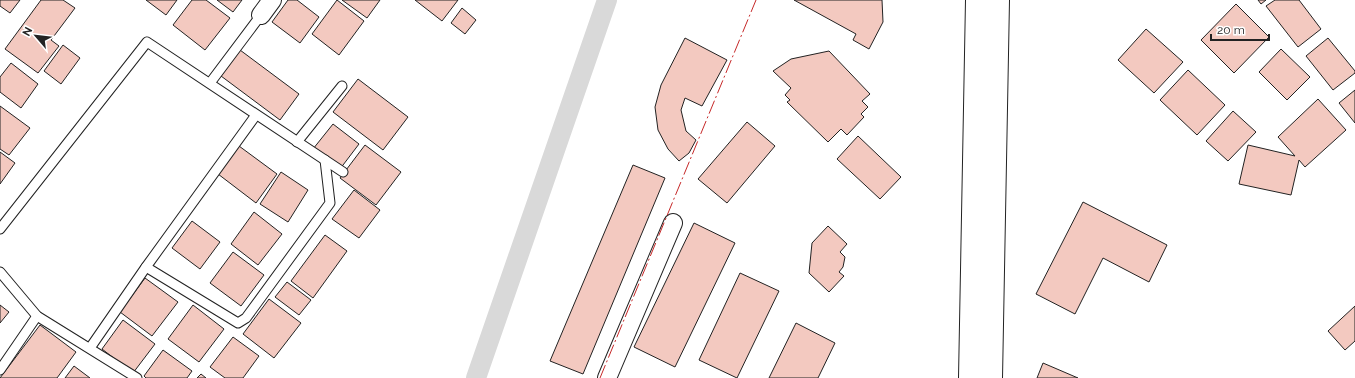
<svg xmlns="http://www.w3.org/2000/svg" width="1355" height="378" font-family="Raleway,sans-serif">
  <rect width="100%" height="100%" fill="#fff"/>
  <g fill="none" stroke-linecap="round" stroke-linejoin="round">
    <polyline stroke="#d9d9d9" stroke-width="20" points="476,378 607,0"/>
  </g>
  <g fill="#f3c9c0" stroke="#222">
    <polygon points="0,0 20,0 10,13 0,6"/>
    <polygon points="41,0 63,0 75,8 51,40 59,46 38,73 5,49"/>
    <polygon points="146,0 177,0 166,15"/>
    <polygon points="192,0 206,0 230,18 205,50 173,25"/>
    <polygon points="217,0 242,0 233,12"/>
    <polygon points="288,0 297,0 319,17 300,43 272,22"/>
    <polygon points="337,0 364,21 339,55 312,34"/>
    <polygon points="342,0 380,0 367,18"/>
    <polygon points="415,0 458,0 442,21"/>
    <polygon points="794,0 882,0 883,22 869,49 853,40 856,34"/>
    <polygon points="1258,0 1266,0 1261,4"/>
    <polygon points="1275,0 1299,0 1321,29 1298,47 1266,6"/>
    <polygon points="1236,4 1269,37 1234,73 1201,40"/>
    <polygon points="462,8 476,20 465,34 451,23"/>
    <polygon points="1146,29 1183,62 1154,93 1118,60"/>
    <polygon points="685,38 727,60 702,106 685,98 681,110 686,131 696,140 689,153 679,161 668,149 658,130 655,107 661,85"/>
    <polygon points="1328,38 1355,71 1355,73 1333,90 1306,56"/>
    <polygon points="63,45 80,58 61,84 44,71"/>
    <polygon points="1281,49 1310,77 1287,100 1259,72"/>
    <polygon points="240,50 299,94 280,120 221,76"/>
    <polygon points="829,51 870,94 862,101 868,107 861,114 864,117 847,135 841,129 828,142 787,102 790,100 785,95 791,88 773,71 791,59"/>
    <polygon points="11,63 38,84 21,108 0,92 0,77"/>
    <polygon points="1188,70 1225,105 1197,135 1160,100"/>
    <polygon points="358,79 408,117 383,150 333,112"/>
    <polygon points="1355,90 1355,123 1339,103"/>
    <polygon points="1318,99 1346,130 1305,167 1299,160 1291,195 1239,184 1248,145 1295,156 1278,137"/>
    <polygon points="0,106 30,128 9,155 0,149"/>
    <polygon points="1233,111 1256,132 1228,161 1206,141"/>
    <polygon points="747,122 775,146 727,203 698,179"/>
    <polygon points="333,124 359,144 340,169 313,149"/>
    <polygon points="858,136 901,177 880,199 837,159"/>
    <polygon points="365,145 401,172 376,205 340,178"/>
    <polygon points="239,146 277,174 256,203 218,174"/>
    <polygon points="0,152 15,163 0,184"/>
    <polygon points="633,165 665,178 583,374 550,361"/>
    <polygon points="281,172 308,190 288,222 260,204"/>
    <polygon points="354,190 380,210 359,238 332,219"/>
    <polygon points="1083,202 1167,245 1149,282 1103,258 1075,314 1036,294"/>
    <polygon points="254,212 282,234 258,265 231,244"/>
    <polygon points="192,221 220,242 200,269 172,248"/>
    <polygon points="694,223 735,243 675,367 634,347"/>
    <polygon points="828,226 847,244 840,252 845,257 843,267 839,272 844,276 829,292 809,273 812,243"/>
    <polygon points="325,235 347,251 313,298 291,281"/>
    <polygon points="233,252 264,275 241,306 210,283"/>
    <polygon points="740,273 779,291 737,378 699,360"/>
    <polygon points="145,278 178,302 152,336 120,312"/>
    <polygon points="287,282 311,300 299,315 275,297"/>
    <polygon points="269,299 301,323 274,358 243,334"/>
    <polygon points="0,305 9,312 0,323"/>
    <polygon points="193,305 224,329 199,362 168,339"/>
    <polygon points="1355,306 1355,341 1345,350 1328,331"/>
    <polygon points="123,320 155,344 133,373 102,349"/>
    <polygon points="796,323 835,343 818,378 769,378"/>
    <polygon points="40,325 76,352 57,378 0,378"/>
    <polygon points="233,337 259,356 243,378 225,378 210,367"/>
    <polygon points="163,350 192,371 187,378 146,378 144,376"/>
    <polygon points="1043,363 1078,378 1037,378"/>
    <polygon points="74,366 90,378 65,378"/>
    <polygon points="201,374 206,378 197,378"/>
  </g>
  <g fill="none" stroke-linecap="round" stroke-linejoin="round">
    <defs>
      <g id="lane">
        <polyline points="210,83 261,15"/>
        <polyline points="297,142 342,86"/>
        <polyline points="0,229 147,42 343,172"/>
        <polyline points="146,267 238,323 246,318 330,203 325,160"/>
        <polyline points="0,272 37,316 137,378"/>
        <polyline points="90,348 146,267 256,115"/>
        <polyline points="0,370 37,316"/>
      </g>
      <g id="street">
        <polyline points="261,15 272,0"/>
        <polyline points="607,378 673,223"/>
      </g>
      <g id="highway">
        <polyline points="970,378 977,0"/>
        <polyline points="991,378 998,0"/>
      </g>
    </defs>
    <use href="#lane" stroke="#222" stroke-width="11"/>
    <use href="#street" stroke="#222" stroke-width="20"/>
    <use href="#highway" stroke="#222" stroke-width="24"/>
    <use href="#lane" stroke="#fff" stroke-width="9"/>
    <use href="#street" stroke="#fff" stroke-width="18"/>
    <use href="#highway" stroke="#fff" stroke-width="22"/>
    <polyline stroke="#c62828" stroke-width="1" stroke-dasharray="14 3 2 3" stroke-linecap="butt" points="600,378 756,0"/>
  </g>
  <g transform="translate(36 36) rotate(298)" stroke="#ffffff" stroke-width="3" paint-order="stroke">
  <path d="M0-3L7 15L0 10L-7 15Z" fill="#222222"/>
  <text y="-6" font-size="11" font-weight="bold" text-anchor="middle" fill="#222222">N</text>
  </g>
  <path d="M1211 34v6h58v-6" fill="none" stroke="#222222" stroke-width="2"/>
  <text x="1217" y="34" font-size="12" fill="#222222" stroke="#ffffff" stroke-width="3" paint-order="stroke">20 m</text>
</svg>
